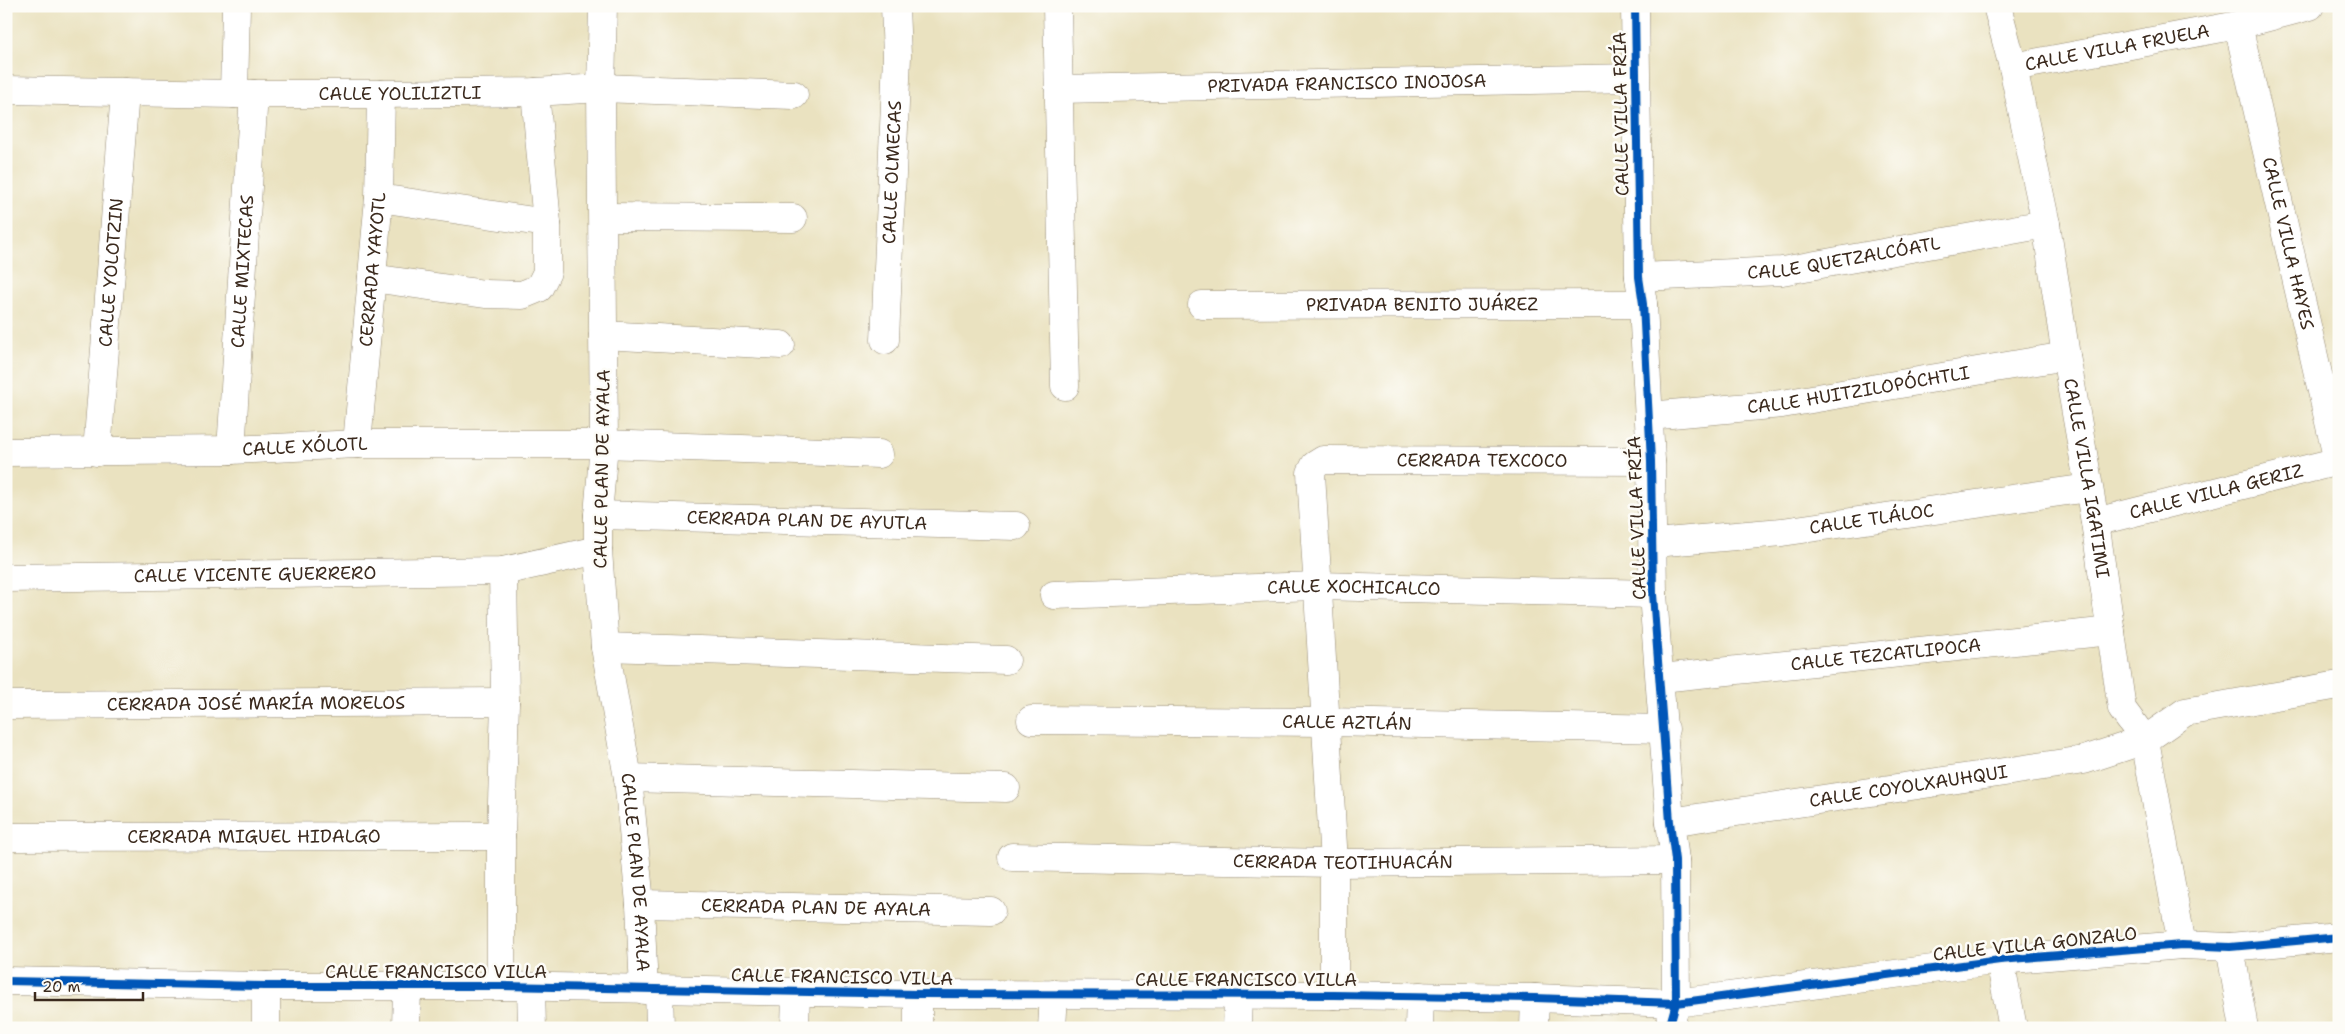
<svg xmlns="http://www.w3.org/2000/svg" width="2345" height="1034" font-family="'Shantell Sans',sans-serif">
  <rect width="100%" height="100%" fill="#fdfcf7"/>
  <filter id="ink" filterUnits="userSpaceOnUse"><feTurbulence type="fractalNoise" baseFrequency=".02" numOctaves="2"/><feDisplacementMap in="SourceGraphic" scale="10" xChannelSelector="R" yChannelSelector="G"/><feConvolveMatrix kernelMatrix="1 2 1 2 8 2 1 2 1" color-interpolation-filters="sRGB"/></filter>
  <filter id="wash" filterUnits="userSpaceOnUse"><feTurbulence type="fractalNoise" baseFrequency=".0096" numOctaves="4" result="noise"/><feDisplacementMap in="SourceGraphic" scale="20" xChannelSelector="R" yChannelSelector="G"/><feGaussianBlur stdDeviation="1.12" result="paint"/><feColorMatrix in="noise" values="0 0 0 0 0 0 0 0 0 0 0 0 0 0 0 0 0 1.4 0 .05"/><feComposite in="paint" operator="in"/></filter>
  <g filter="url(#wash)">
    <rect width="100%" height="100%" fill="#eae2c0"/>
  </g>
  <g filter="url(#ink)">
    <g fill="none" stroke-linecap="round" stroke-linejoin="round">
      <defs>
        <g id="minor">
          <path id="s1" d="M 603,6 L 601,88 L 604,444 L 598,515 L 598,550 L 605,647 L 628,778 L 640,904 L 644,990"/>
          <polyline points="1057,6 1065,386"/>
          <polyline points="1635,6 1639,277 1643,304 1651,461 1653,594 1670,822 1675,860 1676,1003 1669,1028"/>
          <path id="s2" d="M 1997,6 L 2013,67 L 2046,224 L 2066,356 L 2095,522 L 2122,709 L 2145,740 L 2182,945"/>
          <path id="s3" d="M 2238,25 L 2338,461"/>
          <path id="s4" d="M 2013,67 L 2238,25 L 2310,6"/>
          <path id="s5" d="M 1059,89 L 1635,78"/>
          <path id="s6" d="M 6,90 L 234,94 L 381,94 L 535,92 L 601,88 L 794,95"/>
          <polyline points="234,94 236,6"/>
          <polyline points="379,198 547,223"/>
          <polyline points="604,217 793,218"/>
          <path id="s7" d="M 1639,277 L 1782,271 L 2046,224"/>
          <polyline points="372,278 485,294 522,295 539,288 547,272 547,223 535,92"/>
          <path id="s8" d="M 1202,305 L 1643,304"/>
          <polyline points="603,335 781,345"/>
          <path id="s9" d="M 885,340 L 897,56 L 895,6"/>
          <path id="s10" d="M 1649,416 L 1782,404 L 2066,356"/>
          <path id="s11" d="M 357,444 L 379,198 L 381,94"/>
          <path id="s12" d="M 231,450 L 254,94"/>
          <path id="s13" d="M 6,452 L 231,450 L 357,444 L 604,444 L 879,454"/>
          <path id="s14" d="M 97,452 L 125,92"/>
          <path id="s15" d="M 598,515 L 1016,526"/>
          <path id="s16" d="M 2095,522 L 2339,461"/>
          <path id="s17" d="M 1654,543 L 1782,532 L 2088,488"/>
          <path id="s18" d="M 6,578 L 503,571 L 598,550"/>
          <path id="s19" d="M 1054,595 L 1317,586 L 1653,594"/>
          <polyline points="605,647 1006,660"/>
          <path id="s20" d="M 1661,678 L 2111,631"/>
          <path id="s21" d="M 6,705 L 505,702"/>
          <path id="s22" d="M 1031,720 L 1327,722 L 1665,729"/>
          <polyline points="628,778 1006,788"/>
          <path id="s23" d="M 1670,822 L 2084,760 L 2145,740 L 2185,712 L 2339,685"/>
          <path id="s24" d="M 6,837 L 501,836"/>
          <path id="s25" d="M 1012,857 L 1334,863 L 1675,860"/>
          <path id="s26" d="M 640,904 L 991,911"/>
          <polyline points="2230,947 2244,1028"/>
          <polyline points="2000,960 2013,1028"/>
          <polyline points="6,981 266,986 501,986 918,994 1334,995 1535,998 1676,1003 2000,960 2182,945 2230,947 2339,937"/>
          <polyline points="266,986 266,1028"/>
          <polyline points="501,986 501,836 505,702 503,571"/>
          <polyline points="531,987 532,1028"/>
          <polyline points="659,990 660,1028"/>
          <polyline points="918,994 918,1028"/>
          <path id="s27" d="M 1334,995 L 1334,863 L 1311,473 L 1315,465 L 1323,460 L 1651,461"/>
          <polyline points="406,1028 407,987"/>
          <polyline points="795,1028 796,992"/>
          <polyline points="1052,1028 1054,994"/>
          <polyline points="1237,1028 1238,995"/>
          <polyline points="1419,1028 1420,996"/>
          <polyline points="1534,1028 1535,998"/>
        </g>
      </defs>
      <use href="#minor" stroke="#92866f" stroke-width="29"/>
      <use href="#minor" stroke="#fff" stroke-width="28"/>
      <defs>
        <g id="cycleway">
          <polyline points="1635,6 1639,277 1643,304 1651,461 1653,594 1670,822 1675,860 1676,1003 1669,1028"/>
          <polyline points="6,981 266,986 501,986 918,994 1334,995 1535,998 1676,1003 2000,960 2182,945 2230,947 2339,937"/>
        </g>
      </defs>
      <use href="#cycleway" stroke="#fdfcf7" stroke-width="11"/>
      <use href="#cycleway" stroke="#0057b8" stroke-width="8"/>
    </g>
  </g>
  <g text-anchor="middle" stroke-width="5" stroke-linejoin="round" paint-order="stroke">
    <g font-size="18" fill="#3b2a1e" stroke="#fdfcf7">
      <text dy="6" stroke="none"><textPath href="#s4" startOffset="106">CALLE VILLA FRUELA</textPath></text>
      <text dy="6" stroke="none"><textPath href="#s5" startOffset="288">PRIVADA FRANCISCO INOJOSA</textPath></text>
      <text dy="6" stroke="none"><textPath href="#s6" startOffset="394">CALLE YOLILIZTLI</textPath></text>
      <text transform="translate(1621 114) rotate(-91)" y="6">CALLE VILLA FRÍA</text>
      <text dy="6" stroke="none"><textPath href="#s9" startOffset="168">CALLE OLMECAS</textPath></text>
      <text dy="6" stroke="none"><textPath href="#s3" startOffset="224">CALLE VILLA HAYES</textPath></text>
      <text dy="6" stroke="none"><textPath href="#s7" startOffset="206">CALLE QUETZALCÓATL</textPath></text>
      <text dy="6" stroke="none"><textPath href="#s11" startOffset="175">CERRADA YAYOTL</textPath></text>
      <text dy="6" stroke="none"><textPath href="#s14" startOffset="180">CALLE YOLOTZIN</textPath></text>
      <text dy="6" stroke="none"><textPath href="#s12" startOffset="179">CALLE MIXTECAS</textPath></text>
      <text dy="6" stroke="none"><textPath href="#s8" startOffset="220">PRIVADA BENITO JUÁREZ</textPath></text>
      <text dy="6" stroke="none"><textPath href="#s10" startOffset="211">CALLE HUITZILOPÓCHTLI</textPath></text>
      <text dy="6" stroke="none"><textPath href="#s13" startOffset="299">CALLE XÓLOTL</textPath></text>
      <text dy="6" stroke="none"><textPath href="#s27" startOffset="700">CERRADA TEXCOCO</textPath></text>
      <text transform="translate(602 469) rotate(-89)" y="6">CALLE PLAN DE AYALA</text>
      <text dy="6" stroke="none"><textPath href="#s2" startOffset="481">CALLE VILLA IGATIMI</textPath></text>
      <text dy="6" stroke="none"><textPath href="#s16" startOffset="125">CALLE VILLA GERIZ</textPath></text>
      <text transform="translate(1637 518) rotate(-92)" y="6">CALLE VILLA FRÍA</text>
      <text dy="6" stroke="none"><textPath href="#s17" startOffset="219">CALLE TLÁLOC</textPath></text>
      <text dy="6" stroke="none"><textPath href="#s15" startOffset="209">CERRADA PLAN DE AYUTLA</textPath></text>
      <text dy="6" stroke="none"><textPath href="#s18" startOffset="249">CALLE VICENTE GUERRERO</textPath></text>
      <text dy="6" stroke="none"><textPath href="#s19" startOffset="300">CALLE XOCHICALCO</textPath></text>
      <text dy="6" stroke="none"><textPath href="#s20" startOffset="226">CALLE TEZCATLIPOCA</textPath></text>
      <text dy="6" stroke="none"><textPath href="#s21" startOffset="250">CERRADA JOSÉ MARÍA MORELOS</textPath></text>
      <text dy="6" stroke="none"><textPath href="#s22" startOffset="316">CALLE AZTLÁN</textPath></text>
      <text dy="6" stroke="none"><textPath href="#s23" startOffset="241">CALLE COYOLXAUHQUI</textPath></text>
      <text dy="6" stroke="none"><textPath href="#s24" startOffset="248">CERRADA MIGUEL HIDALGO</textPath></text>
      <text dy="6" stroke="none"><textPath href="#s25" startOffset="331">CERRADA TEOTIHUACÁN</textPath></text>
      <text dy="6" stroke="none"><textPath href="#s1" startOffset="869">CALLE PLAN DE AYALA</textPath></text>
      <text dy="6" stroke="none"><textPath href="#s26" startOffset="176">CERRADA PLAN DE AYALA</textPath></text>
      <text transform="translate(2035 944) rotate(-6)" y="6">CALLE VILLA GONZALO</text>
      <text x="436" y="978">CALLE FRANCISCO VILLA</text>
      <text transform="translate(842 977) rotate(1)" y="6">CALLE FRANCISCO VILLA</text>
      <text x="1246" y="986">CALLE FRANCISCO VILLA</text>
    </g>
  </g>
  <rect width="2345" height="1034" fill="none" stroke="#fdfcf7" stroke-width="25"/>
  <path d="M35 992v8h108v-8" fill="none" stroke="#3b2a1e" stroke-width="2.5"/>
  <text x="42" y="992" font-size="15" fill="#3b2a1e" stroke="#fdfcf7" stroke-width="4" paint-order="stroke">20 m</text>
</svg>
